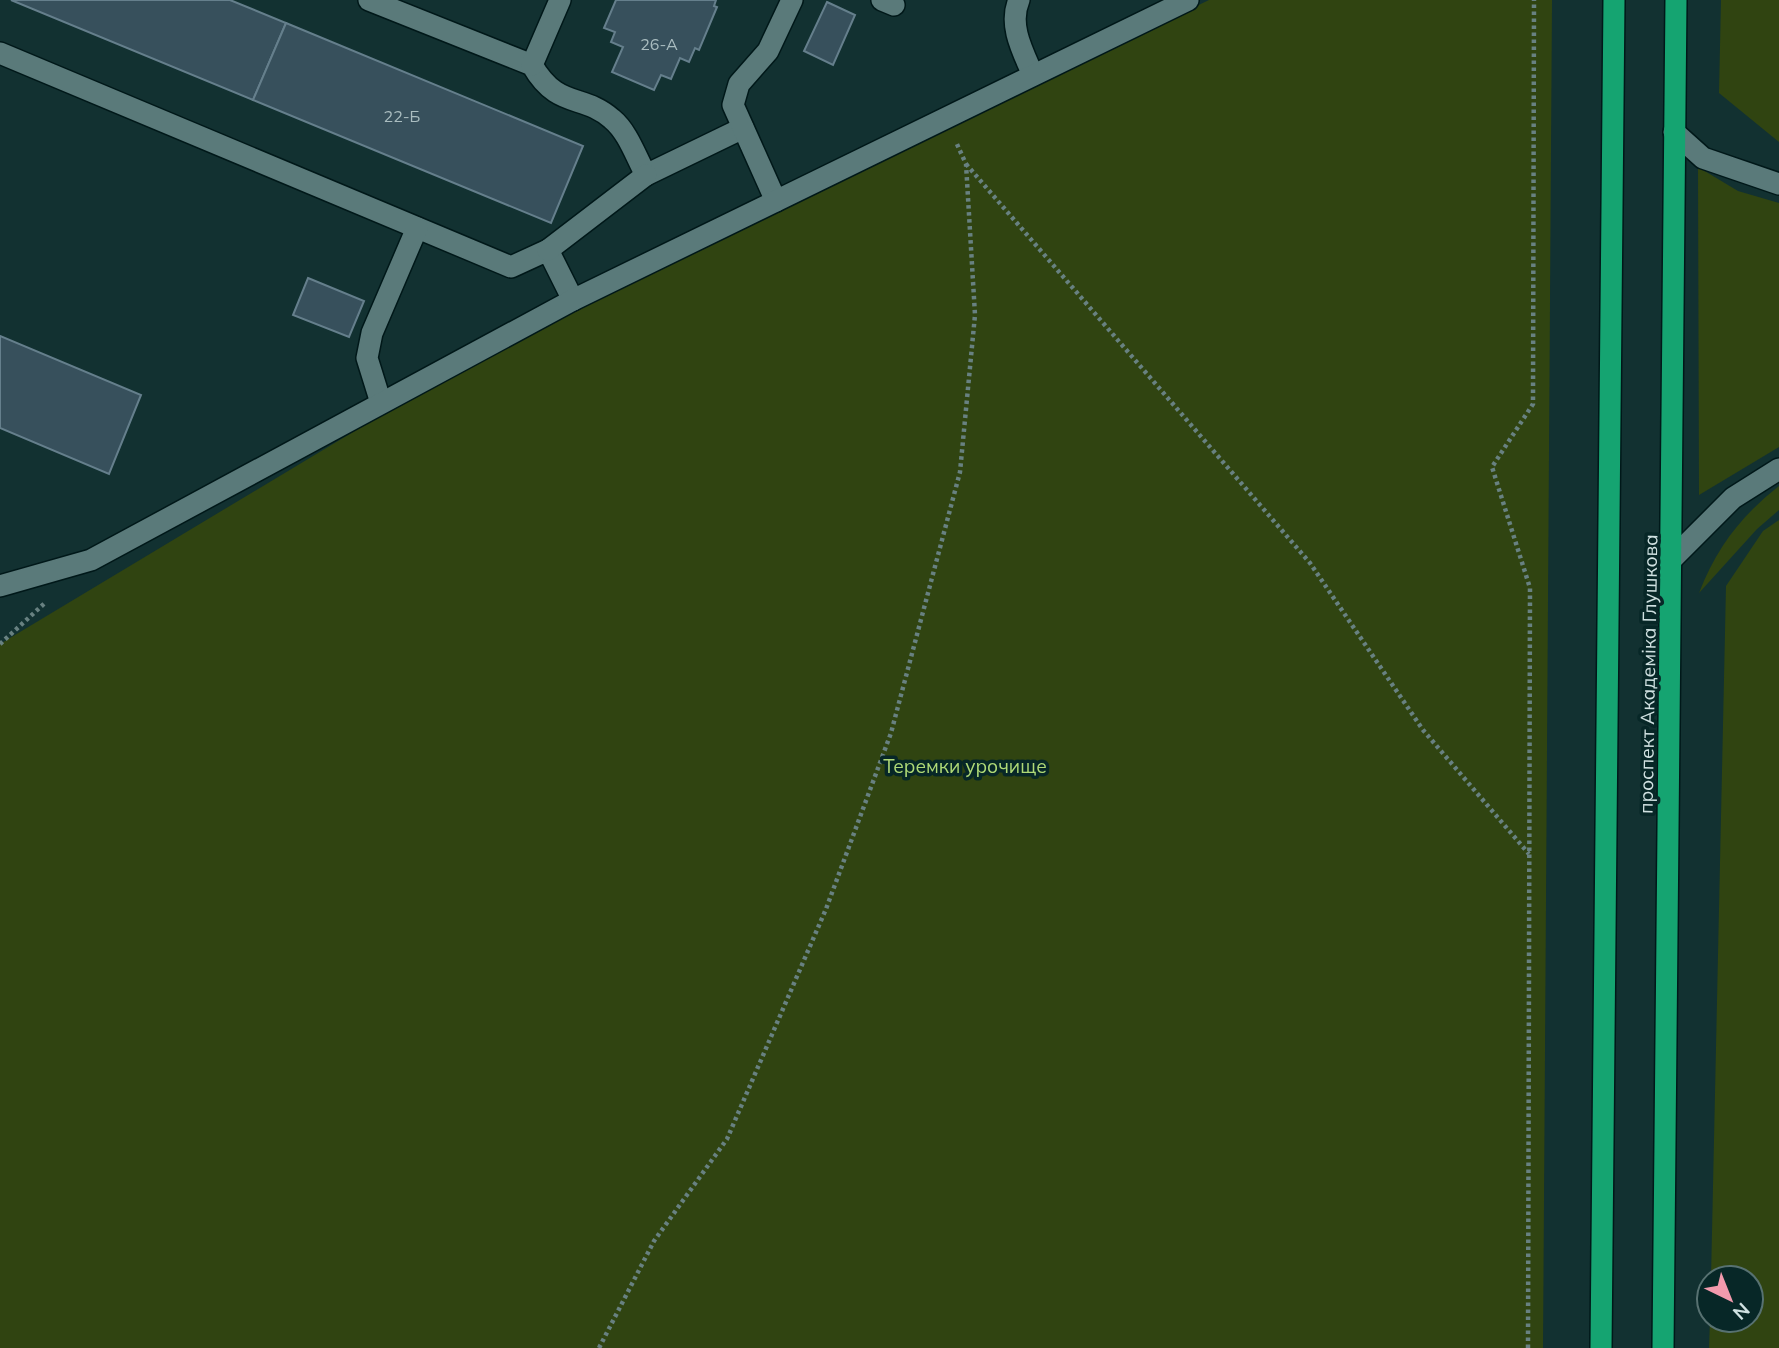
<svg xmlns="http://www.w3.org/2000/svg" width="1779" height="1348" font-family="Mulish,sans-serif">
  <rect width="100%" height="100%" fill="#123131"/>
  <g fill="#304411">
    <polygon points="1209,0 1552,0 1543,1348 0,1348 0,644 496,346"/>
    <polygon points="1721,0 1779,0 1779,142 1719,93"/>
    <polygon points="1698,167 1738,191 1779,203 1779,447 1699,495"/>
    <path d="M 1779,486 L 1779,510 L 1757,529 L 1699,593 C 1717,547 1741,516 1779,486 Z"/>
    <polygon points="1779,520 1779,1348 1709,1348 1710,1320 1751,1320 1751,1278 1711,1278 1726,586 1763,531"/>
  </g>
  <g fill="#37505c" stroke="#657f8c" stroke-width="2">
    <polygon points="11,0 230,0 286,23 253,100"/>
    <polygon points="616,0 716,0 714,6 717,7 699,50 695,48 689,62 680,58 671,79 661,75 654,90 612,72 623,47 611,42 615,32 604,28"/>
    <polygon points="827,2 855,15 833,65 804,51"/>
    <polygon points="286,23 583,146 551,223 253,100"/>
    <polygon points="308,278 364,301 349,337 293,315"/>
    <polygon points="0,336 141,395 109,474 0,428"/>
  </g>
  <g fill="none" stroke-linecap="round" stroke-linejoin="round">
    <defs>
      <g id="minor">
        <path d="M 369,0 L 532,65 C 558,110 583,93 612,119 C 628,132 636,157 646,175 L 743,128"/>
        <polyline points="882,0 894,5"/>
        <path d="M 1019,0 C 1008,25 1023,52 1033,75"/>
        <polyline points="0,53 511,267 548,250 573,300"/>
        <polyline points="532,65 560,0"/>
        <polyline points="1674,132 1703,158 1779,184"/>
        <polyline points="776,201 733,105 739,84 768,51 792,0"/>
        <polyline points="548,250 646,175"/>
        <polyline points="381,403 367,358 372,333 417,228"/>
        <polyline points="1672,559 1733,498 1779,469"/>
        <polyline points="0,586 91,560 573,300 1188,0"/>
      </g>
      <g id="highway">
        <polyline points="1601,1348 1614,0"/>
        <polyline points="1663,1348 1676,0"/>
      </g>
    </defs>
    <use href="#minor" stroke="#001819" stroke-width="24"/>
    <use href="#highway" stroke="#001819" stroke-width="24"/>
    <g stroke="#688181" stroke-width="4.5" stroke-dasharray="3.5 3.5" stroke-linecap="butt">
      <polyline points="966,164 1310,563 1423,730 1529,854"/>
      <polyline points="0,644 46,602"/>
      <polyline points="599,1348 654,1241 727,1139 826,909 891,733 960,472 975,315 966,164 956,142"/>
      <polyline points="1528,1348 1530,588 1492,467 1533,404 1534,0"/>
    </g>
    <use href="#minor" stroke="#5a7a7a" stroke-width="21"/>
    <use href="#highway" stroke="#15a471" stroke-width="21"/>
  </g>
  <g text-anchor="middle" stroke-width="7" stroke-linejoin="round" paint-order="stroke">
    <g font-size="16" fill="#aabdc0">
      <text x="659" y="50">26-А</text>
      <text x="402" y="122">22-Б</text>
    </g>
    <g font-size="19" fill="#d0e1e1" stroke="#072727">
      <text transform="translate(1648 674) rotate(-89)" y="7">проспект Академіка Глушкова</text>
    </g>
    <g font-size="19" fill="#afd976" stroke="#072727">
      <text x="965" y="773">Теремки урочище</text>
    </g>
  </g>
  <g transform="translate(1730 1299) rotate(137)"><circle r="33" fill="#072727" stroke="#577171" stroke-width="2"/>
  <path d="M0-5L12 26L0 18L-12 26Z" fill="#f29aad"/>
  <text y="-10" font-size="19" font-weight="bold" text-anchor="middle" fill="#d0e1e1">N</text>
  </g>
</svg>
